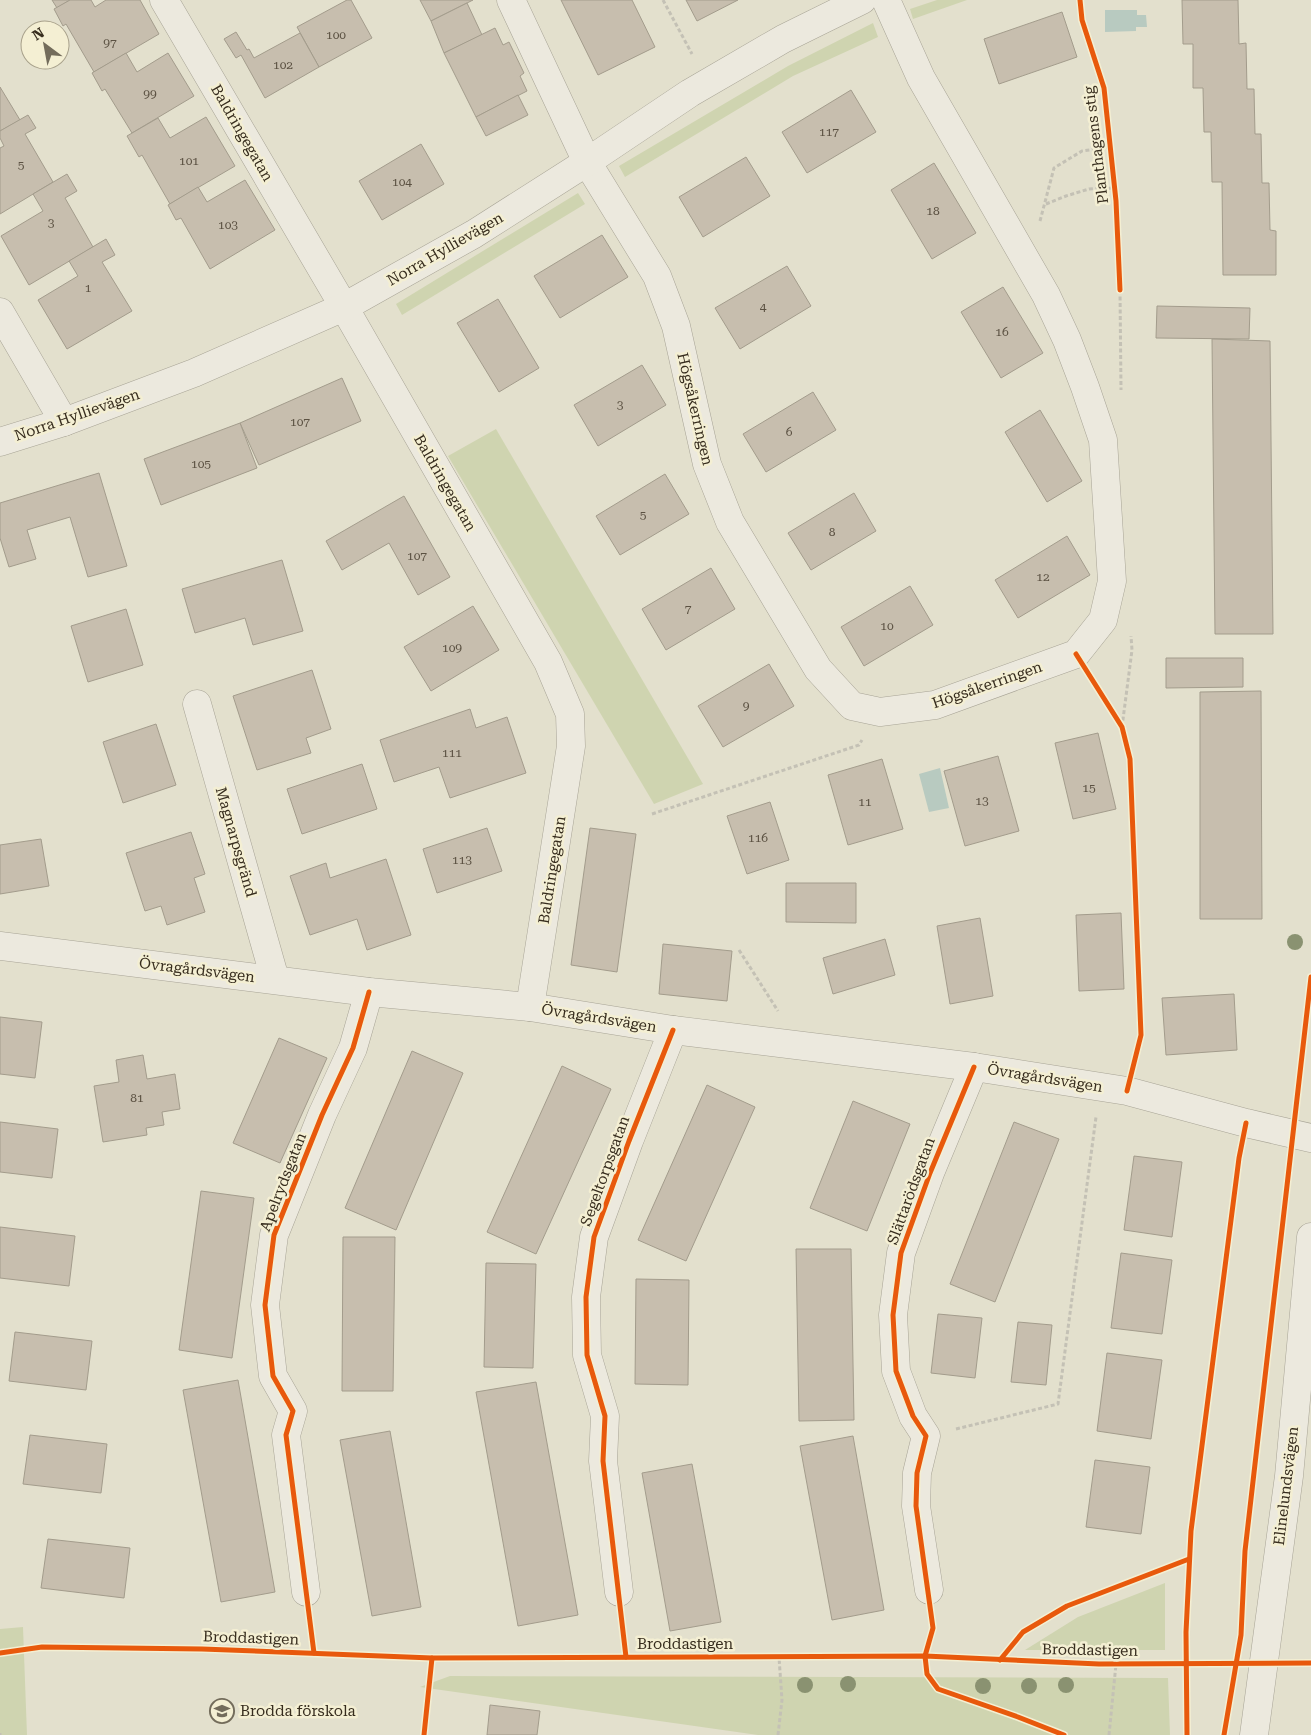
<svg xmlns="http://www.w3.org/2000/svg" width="1311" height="1735" font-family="'Roboto Serif',serif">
  <rect width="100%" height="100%" fill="#e3e0cd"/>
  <g fill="#cfd4b0">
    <polygon points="937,0 967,0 913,19 910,9"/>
    <polygon points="873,23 878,37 793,76 625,177 619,166 788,66"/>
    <polygon points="578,193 585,204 402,315 396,304"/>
    <polygon points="496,429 703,784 654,804 448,456"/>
    <polygon points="1165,1583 1165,1650 1025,1650 1078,1617"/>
    <polygon points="23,1627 27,1735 0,1735 0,1629"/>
    <polygon points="450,1676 1168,1678 1170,1735 758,1735 420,1687"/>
  </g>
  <g fill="#b8cac0">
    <polygon points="1105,10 1137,10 1137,15 1146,15 1147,27 1136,27 1136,31 1105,32"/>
    <polygon points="940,768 949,808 929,812 919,774"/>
  </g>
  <g fill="#c7beae" stroke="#a39c8c">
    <polygon points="52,0 70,0 57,8"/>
    <polygon points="70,0 91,0 95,7 106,0 140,0 159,34 94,72 66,24 63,26 54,9"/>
    <polygon points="347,0 351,0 372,38 319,67 297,27"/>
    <polygon points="420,0 473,0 431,21"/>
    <polygon points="561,0 632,0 655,47 598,75"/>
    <polygon points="686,0 738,0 697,21"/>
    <polygon points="1182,0 1238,0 1239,44 1246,43 1247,89 1254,89 1255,134 1261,134 1262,183 1269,183 1270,230 1276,231 1276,275 1223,275 1222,182 1212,182 1211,132 1204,132 1203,88 1193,88 1193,44 1183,44"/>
    <polygon points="467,3 482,35 444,53 431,21"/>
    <polygon points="1062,12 1077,57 999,84 984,39"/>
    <polygon points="495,28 503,45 509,42 524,73 520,76 527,91 476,117 444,53"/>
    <polygon points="236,32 247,50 249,49 254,58 300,33 319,67 265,98 241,55 236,58 224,39"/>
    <polygon points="126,53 137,72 168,53 194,96 132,133 105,89 102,91 92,73"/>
    <polygon points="0,87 20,120 0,131"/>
    <polygon points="851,90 876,132 807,173 782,132"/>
    <polygon points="518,95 528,115 486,136 476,117"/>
    <polygon points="28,115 36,128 25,134 53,182 0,214 0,148 4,146 0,138 0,131"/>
    <polygon points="206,117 235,166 170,204 142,155 139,157 127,136 158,118 170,138"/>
    <polygon points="421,144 444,184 382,220 359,181"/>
    <polygon points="746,157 770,196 703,237 679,197"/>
    <polygon points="934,163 976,233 932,259 891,190"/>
    <polygon points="67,174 77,191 65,198 93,247 29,285 1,236 43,211 33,194"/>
    <polygon points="245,180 275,230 210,269 181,218 176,220 168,205 198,187 207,202"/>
    <polygon points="602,235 628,277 560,318 534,276"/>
    <polygon points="106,239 115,255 102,262 132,311 67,349 38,300 78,276 69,261"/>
    <polygon points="787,266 811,306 740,349 715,308"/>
    <polygon points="1003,287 1043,353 1001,378 961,312"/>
    <polygon points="498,299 539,368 499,392 457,323"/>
    <polygon points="1157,306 1250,308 1249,339 1156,338"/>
    <polygon points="1212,339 1270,341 1273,634 1215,634"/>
    <polygon points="642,365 666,405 598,446 574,405"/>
    <polygon points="342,378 361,421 259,465 240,423"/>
    <polygon points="813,392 836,430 766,472 743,434"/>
    <polygon points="1040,410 1082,481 1047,502 1005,432"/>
    <polygon points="240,423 257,468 161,505 144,459"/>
    <polygon points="99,473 127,566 88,577 70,517 27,530 36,559 9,567 0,538 0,503"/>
    <polygon points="665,474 689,514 620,555 596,516"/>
    <polygon points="854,493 876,531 811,570 788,533"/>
    <polygon points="404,496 450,577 418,595 389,543 342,570 326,541"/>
    <polygon points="1067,536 1090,575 1018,618 995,580"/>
    <polygon points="282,560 303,631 253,645 245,618 195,633 182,589"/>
    <polygon points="711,568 735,609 666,650 642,609"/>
    <polygon points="910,586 933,625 864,666 841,627"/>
    <polygon points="473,606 499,650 431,691 404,647"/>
    <polygon points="126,609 143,665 88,682 71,626"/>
    <polygon points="1166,658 1243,658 1243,687 1166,688"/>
    <polygon points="769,664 794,706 723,747 698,706"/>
    <polygon points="312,670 331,729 306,738 311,753 257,770 233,696"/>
    <polygon points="1261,691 1262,919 1200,919 1200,692"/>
    <polygon points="470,709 476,728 507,717 526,773 450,798 439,767 394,782 380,740"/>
    <polygon points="156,724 176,785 123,803 103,742"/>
    <polygon points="1098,733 1116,809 1073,819 1055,743"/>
    <polygon points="998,756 1019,831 965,846 944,771"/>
    <polygon points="882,759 903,829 848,845 828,775"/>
    <polygon points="362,764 377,809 302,834 287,789"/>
    <polygon points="770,802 789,860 747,874 727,816"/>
    <polygon points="487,828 502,871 437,893 423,849"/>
    <polygon points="590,828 636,834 617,972 571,965"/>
    <polygon points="191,832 205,874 194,878 205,912 167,925 161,906 145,911 126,853"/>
    <polygon points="41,839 49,886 0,894 0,845"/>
    <polygon points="386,859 411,935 367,950 357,919 310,935 290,876 326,863 330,878"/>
    <polygon points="786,883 856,883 856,923 786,922"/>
    <polygon points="1121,913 1124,989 1079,991 1076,915"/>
    <polygon points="980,918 993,996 950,1004 937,926"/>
    <polygon points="885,939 895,975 833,994 823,958"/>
    <polygon points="663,944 732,951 727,1001 659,994"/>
    <polygon points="1234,994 1237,1050 1166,1055 1162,998"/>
    <polygon points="0,1017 42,1022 35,1078 0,1074"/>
    <polygon points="279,1038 327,1058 280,1163 233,1143"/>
    <polygon points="412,1051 463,1073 396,1230 345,1208"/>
    <polygon points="143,1055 147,1079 175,1074 180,1109 162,1112 164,1125 146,1128 147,1135 103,1142 94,1086 119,1082 116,1060"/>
    <polygon points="562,1066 611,1089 536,1254 487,1232"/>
    <polygon points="707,1085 755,1107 686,1261 638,1240"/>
    <polygon points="853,1101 910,1124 867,1231 810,1208"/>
    <polygon points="0,1122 58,1129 52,1178 0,1172"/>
    <polygon points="1014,1122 1059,1139 995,1302 950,1284"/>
    <polygon points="1134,1156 1182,1162 1172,1237 1124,1230"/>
    <polygon points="201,1191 254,1198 232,1358 179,1350"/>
    <polygon points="0,1227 75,1236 69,1286 0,1278"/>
    <polygon points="343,1237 395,1237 393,1391 342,1391"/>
    <polygon points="796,1249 851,1249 854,1420 799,1421"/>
    <polygon points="1121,1253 1172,1260 1162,1334 1111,1328"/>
    <polygon points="486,1263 536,1264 533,1368 484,1367"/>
    <polygon points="636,1279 689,1280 688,1385 635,1384"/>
    <polygon points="938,1314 982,1318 975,1378 931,1373"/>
    <polygon points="1018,1322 1052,1325 1046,1385 1011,1382"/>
    <polygon points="15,1332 92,1341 86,1390 9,1381"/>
    <polygon points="1107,1353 1162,1360 1151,1439 1097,1431"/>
    <polygon points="238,1380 275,1592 221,1602 183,1390"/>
    <polygon points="536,1382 578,1615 518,1626 476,1392"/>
    <polygon points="390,1431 421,1607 372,1616 340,1440"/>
    <polygon points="30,1435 107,1444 101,1493 23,1484"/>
    <polygon points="853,1436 884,1610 832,1620 800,1446"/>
    <polygon points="1095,1460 1150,1467 1141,1534 1086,1527"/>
    <polygon points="692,1464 721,1622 670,1631 642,1473"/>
    <polygon points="48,1539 130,1548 124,1598 41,1588"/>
    <polygon points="490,1705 540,1711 537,1735 487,1735"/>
  </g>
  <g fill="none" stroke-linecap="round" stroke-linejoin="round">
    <defs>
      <g id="minor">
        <polyline points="164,0 344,307 548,662 570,714 571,746 530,1007"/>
        <polyline points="511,0 587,162 657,276 676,326 707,464 730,522 818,669 852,706 880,712 935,705 1076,654 1103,620 1112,581 1103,440 1085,387 1067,340 1046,295 921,78 886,0"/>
        <polyline points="0,312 64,422"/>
        <polyline points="0,442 64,422 194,373 344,307 474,234 587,162 690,93 783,39 862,0"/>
        <polyline points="197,704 275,979"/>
        <polyline points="0,946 369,992 530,1007 673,1030 974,1067 1127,1091 1246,1123 1311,1138"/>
        <polyline points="929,1590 916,1506 917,1473 926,1436 913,1416 896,1371 893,1315 901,1253 930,1173 974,1067"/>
        <polyline points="306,1592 286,1435 293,1411 273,1376 265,1305 274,1235 322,1115 353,1048 369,992"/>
        <polyline points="619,1592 603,1461 605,1416 587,1355 586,1297 594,1237 629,1141 673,1030"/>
        <polyline points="1254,1735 1289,1476 1311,1237"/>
      </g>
    </defs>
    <use href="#minor" stroke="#a8a496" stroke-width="29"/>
    <g stroke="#c4c1b5" stroke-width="3" stroke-dasharray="4 2.5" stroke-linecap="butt">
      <polyline points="663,0 692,54"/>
      <polyline points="1046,204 1066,196 1089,189 1114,188"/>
      <polyline points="1040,221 1054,168 1082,151 1110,147"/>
      <polyline points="1120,290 1121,390"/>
      <polyline points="1122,727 1132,650 1131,636"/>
      <polyline points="652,814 859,745 862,740"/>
      <polyline points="739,950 778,1011"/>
      <polyline points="956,1429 1058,1404 1096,1117"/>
      <polyline points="1000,1660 1023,1632 1067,1606 1189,1559"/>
      <polyline points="0,1733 0,1735"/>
      <polyline points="778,1735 782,1700 779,1657"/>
      <polyline points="1109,1735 1116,1664"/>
      <polyline points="1187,1735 1186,1632 1191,1531 1240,1153"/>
    </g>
    <use href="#minor" stroke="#ece9de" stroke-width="28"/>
    <defs>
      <g id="cycleway">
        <polyline points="1080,0 1082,20 1104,88 1116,201 1120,290"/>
        <polyline points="1076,654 1122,727 1130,759 1141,1035 1127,1091"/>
        <polyline points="974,1067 930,1173 901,1253 893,1315 896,1371 913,1416 926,1436 917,1473 916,1506 933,1628 925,1656 927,1674 938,1689 1018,1717 1064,1735"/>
        <polyline points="0,1653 42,1647 202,1649 432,1658 925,1656 1099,1664 1311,1663"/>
        <polyline points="314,1653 286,1435 293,1411 273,1376 265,1305 274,1235 322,1115 353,1048 369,992"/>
        <polyline points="626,1657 603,1461 605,1416 587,1355 586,1297 594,1237 629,1141 673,1030"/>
        <polyline points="1000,1660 1023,1632 1067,1606 1189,1559"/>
        <polyline points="424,1735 432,1658"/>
        <polyline points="1187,1735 1186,1632 1191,1531 1239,1158 1246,1123"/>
        <polyline points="1224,1735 1241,1635 1245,1551 1311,977"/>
      </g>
    </defs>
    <use href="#cycleway" stroke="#f4efd3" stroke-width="8"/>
    <use href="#cycleway" stroke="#e8590c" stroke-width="5"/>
  </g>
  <g fill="#8a9271">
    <circle cx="1295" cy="942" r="8"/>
    <circle cx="848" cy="1684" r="8"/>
    <circle cx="805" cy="1685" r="8"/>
    <circle cx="1066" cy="1685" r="8"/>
    <circle cx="983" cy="1686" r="8"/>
    <circle cx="1029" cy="1686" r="8"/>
  </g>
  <defs>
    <symbol id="school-ring" viewBox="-11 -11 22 22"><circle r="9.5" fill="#f4efd3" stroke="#736c5b" stroke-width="1.5"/><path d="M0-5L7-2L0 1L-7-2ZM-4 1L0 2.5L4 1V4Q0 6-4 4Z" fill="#736c5b"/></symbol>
  </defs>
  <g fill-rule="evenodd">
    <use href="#school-ring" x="208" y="1697" width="28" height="28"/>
  </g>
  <g text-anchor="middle" stroke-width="5" stroke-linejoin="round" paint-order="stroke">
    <g font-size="12" fill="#5b5142">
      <text x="336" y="39">100</text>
      <text x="110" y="47">97</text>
      <text x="283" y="69">102</text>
      <text x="150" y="98">99</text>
      <text x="829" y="136">117</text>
      <text x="189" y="165">101</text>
      <text x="21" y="169">5</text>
      <text x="402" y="186">104</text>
      <text x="933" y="215">18</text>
      <text x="51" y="227">3</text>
      <text x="228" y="229">103</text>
      <text x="88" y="292">1</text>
      <text x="763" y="311">4</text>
      <text x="1002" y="336">16</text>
      <text x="620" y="409">3</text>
      <text x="300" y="426">107</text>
      <text x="789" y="436">6</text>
      <text x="201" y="468">105</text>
      <text x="643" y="519">5</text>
      <text x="832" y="536">8</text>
      <text x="417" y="560">107</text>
      <text x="1043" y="581">12</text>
      <text x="688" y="613">7</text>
      <text x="887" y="630">10</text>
      <text x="452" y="652">109</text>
      <text x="746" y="710">9</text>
      <text x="452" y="757">111</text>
      <text x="1089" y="792">15</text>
      <text x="982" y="805">13</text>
      <text x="865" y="806">11</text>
      <text x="758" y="842">116</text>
      <text x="462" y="864">113</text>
      <text x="137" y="1102">81</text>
    </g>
    <g font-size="15" fill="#372d1e" stroke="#f4efd3">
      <text transform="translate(242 133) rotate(60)" y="5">Baldringegatan</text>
      <text transform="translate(1096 145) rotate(-97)" y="5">Planthagens stig</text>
      <text transform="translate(445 249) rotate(-30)" y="5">Norra Hyllievägen</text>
      <text transform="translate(695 409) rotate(77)" y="5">Högsåkerringen</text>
      <text transform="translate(77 415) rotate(-19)" y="5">Norra Hyllievägen</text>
      <text transform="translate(445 483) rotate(60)" y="5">Baldringegatan</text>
      <text transform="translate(987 685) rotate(-19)" y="5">Högsåkerringen</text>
      <text transform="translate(236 842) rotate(74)" y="5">Magnarpsgränd</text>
      <text transform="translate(552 870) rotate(-81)" y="5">Baldringegatan</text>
      <text transform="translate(197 970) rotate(7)" y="5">Övragårdsvägen</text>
      <text transform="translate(599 1018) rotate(9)" y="5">Övragårdsvägen</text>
      <text transform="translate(1045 1078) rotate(9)" y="5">Övragårdsvägen</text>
      <text transform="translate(605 1171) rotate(-70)" y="5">Segeltorpsgatan</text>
      <text transform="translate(283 1182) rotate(-69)" y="5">Apelrydsgatan</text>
      <text transform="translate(911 1191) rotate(-70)" y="5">Slättarödsgatan</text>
      <text transform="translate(1286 1486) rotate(-83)" y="5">Elinelundsvägen</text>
      <text transform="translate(251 1638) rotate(2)" y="5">Broddastigen</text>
      <text x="685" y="1649">Broddastigen</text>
      <text transform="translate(1090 1650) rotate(1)" y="5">Broddastigen</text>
    </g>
    <g font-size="15" fill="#372d1e" stroke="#f4efd3" text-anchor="start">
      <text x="240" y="1716">Brodda förskola</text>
    </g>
  </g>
  <g transform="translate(45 45) rotate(328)"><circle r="24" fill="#f4efd3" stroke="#a8a18b"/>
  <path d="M0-4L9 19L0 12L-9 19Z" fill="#736c5b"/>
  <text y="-8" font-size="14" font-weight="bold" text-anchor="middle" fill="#372d1e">N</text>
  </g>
</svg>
